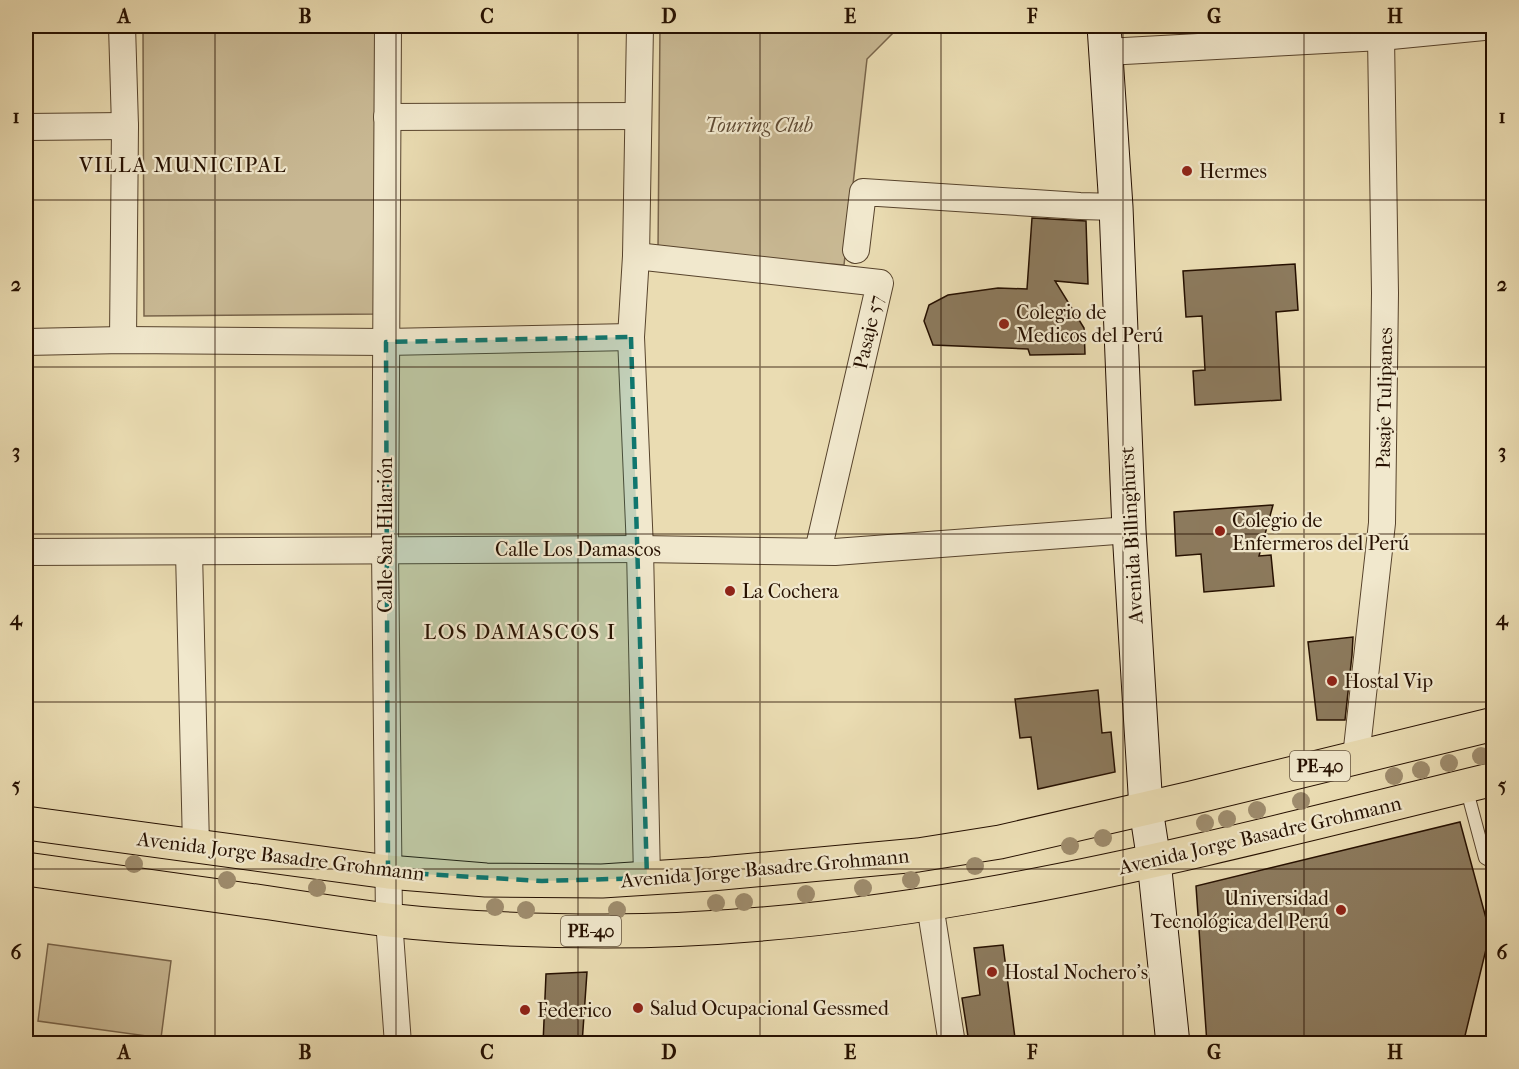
<svg xmlns="http://www.w3.org/2000/svg" width="1519" height="1069" font-family="'IM FELL French Canon',serif">
  <rect width="100%" height="100%" fill="#eadcb2"/>
  <filter id="stains"><feTurbulence type="fractalNoise" baseFrequency=".00333" numOctaves="4"/><feColorMatrix values="0 0 0 0 .2 0 0 0 0 .09 0 0 0 0 .02 0 0 0 .5 -.17"/></filter>
  <radialGradient id="worn" r=".72"><stop offset=".6" stop-color="#630" stop-opacity="0"/><stop offset="1" stop-color="#630" stop-opacity=".3"/></radialGradient>
  <g fill="#c9b994" stroke="#78644a" stroke-width="1.5">
    <polygon points="143,26 375,26 378,314 144,316"/>
    <polygon points="660,26 900,26 867,59 844,265 658,250"/>
    <polygon points="48,944 171,961 161,1038 38,1021"/>
  </g>
  <g fill="#8c7a5d" stroke="#261000" stroke-width="1.5">
    <polygon points="1032,218 1086,221 1088,284 1055,281 1084,328 1085,354 1030,355 1028,349 933,345 924,321 929,305 948,295 998,288 1027,289"/>
    <polygon points="1295,264 1298,310 1276,312 1281,400 1195,405 1193,371 1205,370 1202,316 1186,317 1183,271"/>
    <polygon points="1273,505 1259,556 1271,555 1274,586 1204,592 1201,554 1176,556 1174,512"/>
    <polygon points="1353,637 1352,655 1345,720 1317,720 1308,642"/>
    <polygon points="1098,690 1102,733 1111,732 1115,772 1038,789 1031,737 1020,738 1015,699"/>
    <polygon points="1460,822 1490,933 1463,1044 1207,1044 1196,886"/>
    <polygon points="1003,945 1015,1038 969,1043 962,998 980,995 974,948"/>
    <polygon points="587,972 582,1044 543,1044 546,974"/>
  </g>
  <g fill="none" stroke-linecap="round" stroke-linejoin="round">
    <defs>
      <polyline id="lane" points="1466,787 1485,858 1494,863"/>
      <g id="street">
        <polyline points="122,26 125,126 123,340"/>
        <polyline points="388,26 385,550 389,920 398,1044"/>
        <polyline points="640,26 636,256 631,337 640,549 647,878"/>
        <polyline points="1106,52 1381,37 1494,26"/>
        <polyline points="387,117 638,116"/>
        <polyline points="26,127 125,126"/>
        <polyline points="856,250 863,192 1080,206 1116,207"/>
        <polyline points="636,256 880,283 818,551"/>
        <polyline points="26,342 123,340 386,342 631,337"/>
        <polyline points="26,552 640,549 835,552 1129,530"/>
        <polyline points="189,552 196,846"/>
        <polyline points="1356,757 1382,523 1385,293 1381,37"/>
        <polyline points="930,905 952,1044"/>
      </g>
      <polyline id="secondary" points="1104,26 1116,207 1129,530 1146,809 1154,861 1173,1044"/>
      <g id="highway">
        <polyline points="26,823 388,872 486,880 602,881 711,874 918,855 1000,842 1191,798 1494,724"/>
        <path d="M 26,869 C 107,880 188,892 270,903 C 309,909 349,915 388,920 C 460,928 533,931 605,931 C 908,931 1201,850 1494,779"/>
      </g>
    </defs>
    <use href="#lane" stroke="#57432c" stroke-width="14"/>
    <use href="#street" stroke="#57432c" stroke-width="28"/>
    <use href="#secondary" stroke="#261000" stroke-width="35"/>
    <use href="#highway" stroke="#261000" stroke-width="35"/>
    <use href="#lane" stroke="#f1e8cd" stroke-width="12"/>
    <use href="#street" stroke="#f1e8cd" stroke-width="26"/>
    <use href="#secondary" stroke="#f1e8cd" stroke-width="33"/>
    <use href="#highway" stroke="#eadcb2" stroke-width="33"/>
  </g>
  <g fill="#9e8c6d">
    <circle cx="1481" cy="756" r="9"/>
    <circle cx="1449" cy="763" r="9"/>
    <circle cx="1421" cy="770" r="9"/>
    <circle cx="1394" cy="776" r="9"/>
    <circle cx="1301" cy="801" r="9"/>
    <circle cx="1257" cy="810" r="9"/>
    <circle cx="1227" cy="819" r="9"/>
    <circle cx="1205" cy="823" r="9"/>
    <circle cx="1103" cy="838" r="9"/>
    <circle cx="1070" cy="846" r="9"/>
    <circle cx="134" cy="864" r="9"/>
    <circle cx="975" cy="866" r="9"/>
    <circle cx="227" cy="880" r="9"/>
    <circle cx="911" cy="880" r="9"/>
    <circle cx="317" cy="888" r="9"/>
    <circle cx="863" cy="888" r="9"/>
    <circle cx="806" cy="894" r="9"/>
    <circle cx="744" cy="902" r="9"/>
    <circle cx="716" cy="903" r="9"/>
    <circle cx="495" cy="907" r="9"/>
    <circle cx="526" cy="910" r="9"/>
    <circle cx="617" cy="910" r="9"/>
  </g>
  <path fill="#0f766e" fill-opacity="0.2" stroke="#0f766e" stroke-width="4.5" stroke-dasharray="12 8" stroke-linejoin="round" d="M 631,337 L 647,878 L 542,881 L 388,872 L 386,342 Z"/>
  <path fill="none" stroke="#261000" stroke-width="1.5" stroke-opacity="0.55" d="M 215,26 L 215,1044M 396,26 L 396,1044M 578,26 L 578,1044M 760,26 L 760,1044M 941,26 L 941,1044M 1123,26 L 1123,1044M 1304,26 L 1304,1044M 26,200 L 1494,200M 26,367 L 1494,367M 26,534 L 1494,534M 26,702 L 1494,702M 26,869 L 1494,869"/>
  <g fill="#8f2418" stroke="#f1e8cd" stroke-width="2">
    <circle cx="1187" cy="171" r="6"/>
    <circle cx="1004" cy="324" r="6"/>
    <circle cx="1220" cy="531" r="6"/>
    <circle cx="730" cy="591" r="6"/>
    <circle cx="1332" cy="681" r="6"/>
    <circle cx="1341" cy="910" r="6"/>
    <circle cx="992" cy="972" r="6"/>
    <circle cx="638" cy="1008" r="6"/>
    <circle cx="525" cy="1010" r="6"/>
  </g>
  <g text-anchor="middle" stroke-width="4.5" stroke-linejoin="round" paint-order="stroke">
    <g fill="#f1e8cd" stroke="#63513e" stroke-width="1.5">
      <rect x="1290" y="751" width="60" height="30" rx="4.5"/>
      <rect x="561" y="916" width="60" height="30" rx="4.5"/>
    </g>
    <g font-size="18" font-weight="bold" fill="#261000">
      <text x="1320" y="772">PE-40</text>
      <text x="591" y="937">PE-40</text>
    </g>
    <g font-size="20" font-style="italic" fill="#5f4b34" stroke="#f1e8cd">
      <text x="759" y="132">Touring Club</text>
    </g>
    <g font-size="20" fill="#261000" stroke="#f1e8cd" text-anchor="start">
      <text x="1199" y="178">Hermes</text>
      <text x="1016" y="319">Colegio de<tspan x="1016" dy="23">Medicos del Perú</tspan></text>
      <text x="1232" y="527">Colegio de<tspan x="1232" dy="23">Enfermeros del Perú</tspan></text>
      <text x="742" y="598">La Cochera</text>
      <text x="1344" y="688">Hostal Vip</text>
      <text x="1329" y="905" text-anchor="end">Universidad<tspan x="1329" dy="23">Tecnológica del Perú</tspan></text>
      <text x="1004" y="979">Hostal Nochero's</text>
      <text x="650" y="1015">Salud Ocupacional Gessmed</text>
      <text x="537" y="1017">Federico</text>
    </g>
    <g font-size="20" fill="#261000" stroke="#f1e8cd">
      <text transform="translate(868 332) rotate(-77)" y="7">Pasaje 57</text>
      <text transform="translate(1384 398) rotate(-89)" y="7">Pasaje Tulipanes</text>
      <text transform="translate(385 535) rotate(-90)" y="7">Calle San Hilarión</text>
      <text transform="translate(1131 535) rotate(-93)" y="7">Avenida Billinghurst</text>
      <text x="578" y="556">Calle Los Damascos</text>
      <text transform="translate(1260 835) rotate(-13)" y="7">Avenida Jorge Basadre Grohmann</text>
      <text transform="translate(281 856) rotate(7)" y="7">Avenida Jorge Basadre Grohmann</text>
      <text transform="translate(765 868) rotate(-5)" y="7">Avenida Jorge Basadre Grohmann</text>
    </g>
    <g font-size="21" letter-spacing="1.5" fill="#261000" stroke="#f1e8cd">
      <text x="183" y="172">VILLA MUNICIPAL</text>
      <text x="520" y="639">LOS DAMASCOS I</text>
    </g>
  </g>
  <rect width="1519" height="1069" fill="none" stroke="#eadcb2" stroke-width="66"/>
  <rect x="33" y="33" width="1453" height="1003" fill="none" stroke="#261000" stroke-width="2"/>
  <g font-size="20" text-anchor="middle" font-weight="bold" fill="#261000">
    <text x="124" y="23">A</text>
    <text x="305" y="23">B</text>
    <text x="487" y="23">C</text>
    <text x="669" y="23">D</text>
    <text x="850" y="23">E</text>
    <text x="1032" y="23">F</text>
    <text x="1214" y="23">G</text>
    <text x="1395" y="23">H</text>
    <text x="16" y="123">1</text>
    <text x="1502" y="123">1</text>
    <text x="16" y="291">2</text>
    <text x="1502" y="291">2</text>
    <text x="16" y="458">3</text>
    <text x="1502" y="458">3</text>
    <text x="16" y="625">4</text>
    <text x="1502" y="625">4</text>
    <text x="16" y="792">5</text>
    <text x="1502" y="792">5</text>
    <text x="16" y="959">6</text>
    <text x="1502" y="959">6</text>
    <text x="124" y="1059">A</text>
    <text x="305" y="1059">B</text>
    <text x="487" y="1059">C</text>
    <text x="669" y="1059">D</text>
    <text x="850" y="1059">E</text>
    <text x="1032" y="1059">F</text>
    <text x="1214" y="1059">G</text>
    <text x="1395" y="1059">H</text>
  </g>
  <rect width="100%" height="100%" filter="url(#stains)"/>
  <rect width="100%" height="100%" fill="url(#worn)"/>
</svg>
